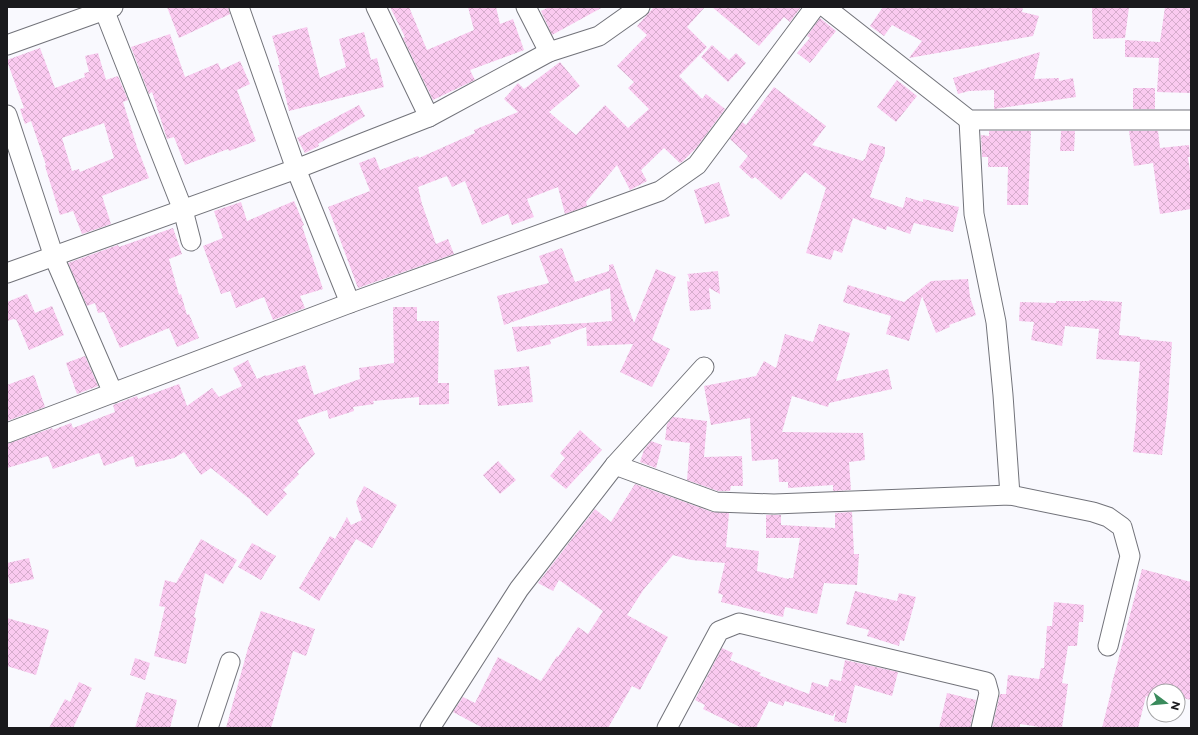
<svg xmlns="http://www.w3.org/2000/svg" width="1198" height="735" font-family="Montserrat,sans-serif">
  <defs>
    <pattern id="building-cross-hatch" width="8" height="8" patternUnits="userSpaceOnUse"><rect width="8" height="8" fill="#facaf0"/><path d="M0 0l8 8M0 8l8-8" fill="none" stroke="#d6adcd"/></pattern>
  </defs>
  <rect width="100%" height="100%" fill="#f9f9fe"/>
  <g fill="url(#building-cross-hatch)" fill-rule="evenodd">
    <polygon points="167,7 228,7 230,14 179,38"/>
    <polygon points="390,7 409,7 427,50 474,30 468,7 496,7 500,24 513,19 524,50 470,70 475,80 433,100 403,38 405,37"/>
    <polygon points="549,7 603,7 552,35 541,11"/>
    <polygon points="654,7 705,7 687,27 707,47 679,76 702,99 706,94 725,109 697,147 682,162 680,163 664,148 641,170 647,181 630,190 617,165 586,202 587,206 565,214 558,187 527,199 534,217 512,225 508,214 482,225 465,181 452,187 447,176 418,187 422,204 436,244 448,239 454,254 358,288 328,207 370,191 359,163 375,157 380,170 418,156 419,158 475,133 474,130 518,112 504,99 518,83 524,89 560,62 580,86 549,112 576,135 605,105 628,128 649,109 628,88 634,82 617,66 647,35 637,26"/>
    <polygon points="712,7 801,7 790,22 784,17 759,46"/>
    <polygon points="883,7 1023,7 1022,12 1039,16 1033,36 909,58 922,41 892,25 884,36 870,26"/>
    <polygon points="1092,7 1129,7 1125,38 1093,39"/>
    <polygon points="1165,7 1191,7 1191,93 1157,92 1159,58 1125,57 1125,40 1160,42"/>
    <polygon points="820,18 836,31 810,63 797,53 810,38 807,36"/>
    <polygon points="307,27 320,78 346,67 339,39 364,32 371,60 377,58 384,87 289,111 278,65 280,65 272,36"/>
    <polygon points="170,34 185,77 218,63 221,70 240,61 250,84 237,90 256,141 229,151 228,149 185,165 174,137 167,139 152,92 149,94 131,47"/>
    <polygon points="712,45 729,60 736,53 746,63 728,82 701,57"/>
    <path d="M 40,48 L 55,88 L 85,77 L 84,73 L 89,72 L 85,56 L 98,53 L 106,80 L 118,76 L 128,100 L 123,102 L 137,147 L 149,178 L 102,196 L 111,224 L 82,234 L 73,211 L 60,215 L 45,166 L 46,165 L 31,121 L 25,124 L 20,109 L 24,108 L 7,61 L 7,60 ZM 104,123 L 114,158 L 80,172 L 79,169 L 72,171 L 62,138 Z"/>
    <polygon points="1040,52 1034,79 1059,78 1059,81 1073,78 1076,97 994,109 994,90 969,91 958,94 953,78"/>
    <polygon points="897,80 917,96 896,122 877,107"/>
    <polygon points="774,87 826,126 812,145 863,161 864,159 865,159 870,143 885,147 885,153 882,162 881,162 870,197 903,208 906,197 923,202 923,199 959,207 953,232 914,223 910,234 887,226 886,230 853,218 842,253 834,250 831,260 806,253 826,188 805,172 781,200 755,177 752,179 739,167 748,156 730,139 742,122 746,125"/>
    <rect x="1133" y="88" width="22" height="21"/>
    <polygon points="359,105 365,116 318,144 319,146 305,153 297,138"/>
    <polygon points="989,131 1031,131 1028,205 1007,205 1008,167 988,167 988,157 982,157 981,135 989,136"/>
    <polygon points="1061,131 1075,131 1074,151 1060,151"/>
    <polygon points="1129,131 1158,131 1160,148 1189,145 1190,157 1188,157 1191,179 1191,209 1160,214 1153,163 1134,166"/>
    <polygon points="719,182 730,216 705,224 694,190"/>
    <polygon points="294,201 304,225 302,226 323,289 300,296 305,308 273,320 264,297 236,308 230,291 221,294 203,246 223,238 214,211 241,202 247,221"/>
    <polygon points="173,228 182,254 169,259 179,295 181,294 187,315 189,314 199,338 177,347 169,328 120,348 104,312 98,313 95,303 87,306 68,263 118,245 119,247"/>
    <polygon points="562,248 575,282 609,271 609,265 613,264 634,323 656,269 676,277 652,340 670,349 652,387 620,372 633,344 587,346 586,323 612,321 610,288 504,325 497,296 549,283 539,256"/>
    <polygon points="718,271 720,294 709,288 711,309 690,311 687,281 690,282 688,275 687,274"/>
    <polygon points="968,279 970,297 976,315 949,325 950,327 936,333 922,296 909,341 886,334 891,316 843,302 848,285 904,302 931,281"/>
    <polygon points="27,294 35,313 52,306 64,335 29,350 16,319 15,320 14,319 7,321 7,302"/>
    <polygon points="1089,300 1122,302 1119,335 1140,337 1140,339 1172,342 1167,414 1162,455 1133,452 1137,411 1136,411 1140,362 1096,359 1099,329 1065,326 1062,346 1031,340 1034,322 1019,321 1020,302 1056,303 1056,301 1089,301"/>
    <polygon points="393,307 417,307 417,321 439,321 438,383 449,383 449,404 419,405 419,397 373,401 374,404 353,407 354,411 329,419 327,410 297,420 315,454 297,472 299,474 283,490 287,494 267,516 251,502 252,501 211,468 201,475 184,452 174,458 136,467 133,456 104,466 99,453 53,469 48,456 7,468 7,444 52,428 53,430 71,423 73,428 115,412 113,405 137,396 138,399 179,384 187,406 212,388 219,397 242,386 233,368 248,360 257,379 266,375 266,376 305,365 314,395 360,379 359,368 394,363"/>
    <polygon points="586,323 586,327 550,340 551,344 517,352 512,327"/>
    <polygon points="819,324 850,333 836,381 888,369 892,389 829,403 828,407 792,396 782,432 863,433 865,460 849,462 851,490 833,491 833,485 788,488 788,482 779,482 778,459 752,461 750,418 711,425 704,386 756,376 764,361 776,368 785,334 813,342"/>
    <polygon points="85,356 98,386 77,394 66,363"/>
    <polygon points="529,366 533,402 498,406 494,370"/>
    <polygon points="34,375 45,407 7,421 7,385"/>
    <polygon points="673,417 707,421 704,457 742,456 743,486 731,486 730,491 718,491 687,480 690,443 665,440 667,424"/>
    <polygon points="580,430 602,450 566,489 550,476 565,458 560,453"/>
    <polygon points="651,441 662,445 656,468 640,462 644,450"/>
    <polygon points="498,461 516,480 500,494 483,475"/>
    <polygon points="635,484 712,512 729,513 726,547 759,551 757,571 788,579 789,578 793,578 800,538 766,538 766,515 781,515 781,525 835,528 835,513 852,512 854,554 859,554 857,585 824,583 817,614 785,607 783,617 721,602 723,595 718,593 725,563 691,560 673,555 644,589 627,615 668,637 640,690 632,686 608,728 483,728 453,712 463,697 475,703 498,657 541,681 557,656 558,657 578,627 588,634 603,611 559,580 553,591 538,583 595,509 611,522"/>
    <polygon points="364,486 397,505 372,548 356,539 319,601 299,588 330,536 335,539 347,517 351,525 362,520 356,502"/>
    <polygon points="201,539 237,560 223,584 205,573 194,617 196,618 186,664 154,656 165,607 159,606 165,580 176,583"/>
    <polygon points="252,543 276,556 261,580 238,567"/>
    <polygon points="29,558 34,579 10,584 7,572 7,563"/>
    <polygon points="1142,569 1191,582 1191,700 1178,697 1178,691 1154,691 1154,698 1146,696 1138,728 1102,728 1112,688 1111,687"/>
    <polygon points="855,591 897,601 899,593 916,597 904,641 900,640 899,646 867,636 869,630 846,624"/>
    <polygon points="1054,602 1084,605 1083,622 1079,622 1077,646 1068,646 1062,683 1068,684 1062,728 1046,728 1020,724 1020,728 992,728 1000,694 1006,694 1008,675 1039,679 1041,668 1044,668 1047,626 1052,626"/>
    <polygon points="261,611 315,629 306,656 293,651 271,728 226,728 248,648"/>
    <polygon points="7,618 49,630 36,675 7,666"/>
    <polygon points="722,648 733,653 730,660 761,673 759,675 809,694 812,682 828,687 830,679 841,681 845,660 898,672 892,696 855,685 846,723 834,721 836,710 833,716 785,701 783,706 769,701 756,728 742,728 703,709 705,705 695,700"/>
    <polygon points="135,658 150,663 145,680 130,675"/>
    <polygon points="79,682 92,688 73,728 49,728 65,699 70,702"/>
    <polygon points="146,692 177,700 170,728 135,728"/>
    <polygon points="947,693 976,700 970,728 939,728"/>
  </g>
  <g fill="none" stroke-linecap="round" stroke-linejoin="round">
    <defs>
      <g id="street">
        <polyline points="103,7 183,210 191,241"/>
        <polyline points="239,7 296,169 350,303"/>
        <polyline points="376,7 429,117"/>
        <polyline points="526,7 549,52"/>
        <polyline points="825,7 969,120 1191,120"/>
        <polyline points="7,45 113,7"/>
        <polyline points="7,115 54,257 113,393"/>
        <polyline points="969,120 974,214 996,322 1003,395 1010,495"/>
        <polyline points="7,273 296,169 429,117 549,52 599,36 640,7"/>
        <polyline points="7,433 350,303 660,191 697,165 815,7"/>
        <polyline points="615,465 716,502 774,504 1010,495 1093,512 1108,517 1122,527 1130,556 1108,646"/>
        <polyline points="208,728 230,662"/>
        <polyline points="430,728 519,589 615,465 704,367"/>
        <polyline points="667,728 719,631 739,623 986,682 989,693 981,728"/>
      </g>
    </defs>
    <use href="#street" stroke="#72737a" stroke-width="21"/>
    <use href="#street" stroke="#fff" stroke-width="19"/>
  </g>
  <rect width="1198" height="735" fill="none" stroke="#1a1a1d" stroke-width="16"/>
  <g transform="translate(1166 703) rotate(106)"><circle r="19" fill="#ffffff" stroke="#a3a3a5"/>
  <path d="M0-3L7 15L0 10L-7 15Z" fill="#3a8b5c"/>
  <text y="-6" font-size="11" font-weight="bold" text-anchor="middle" fill="#1a1a1d">N</text>
  </g>
</svg>
